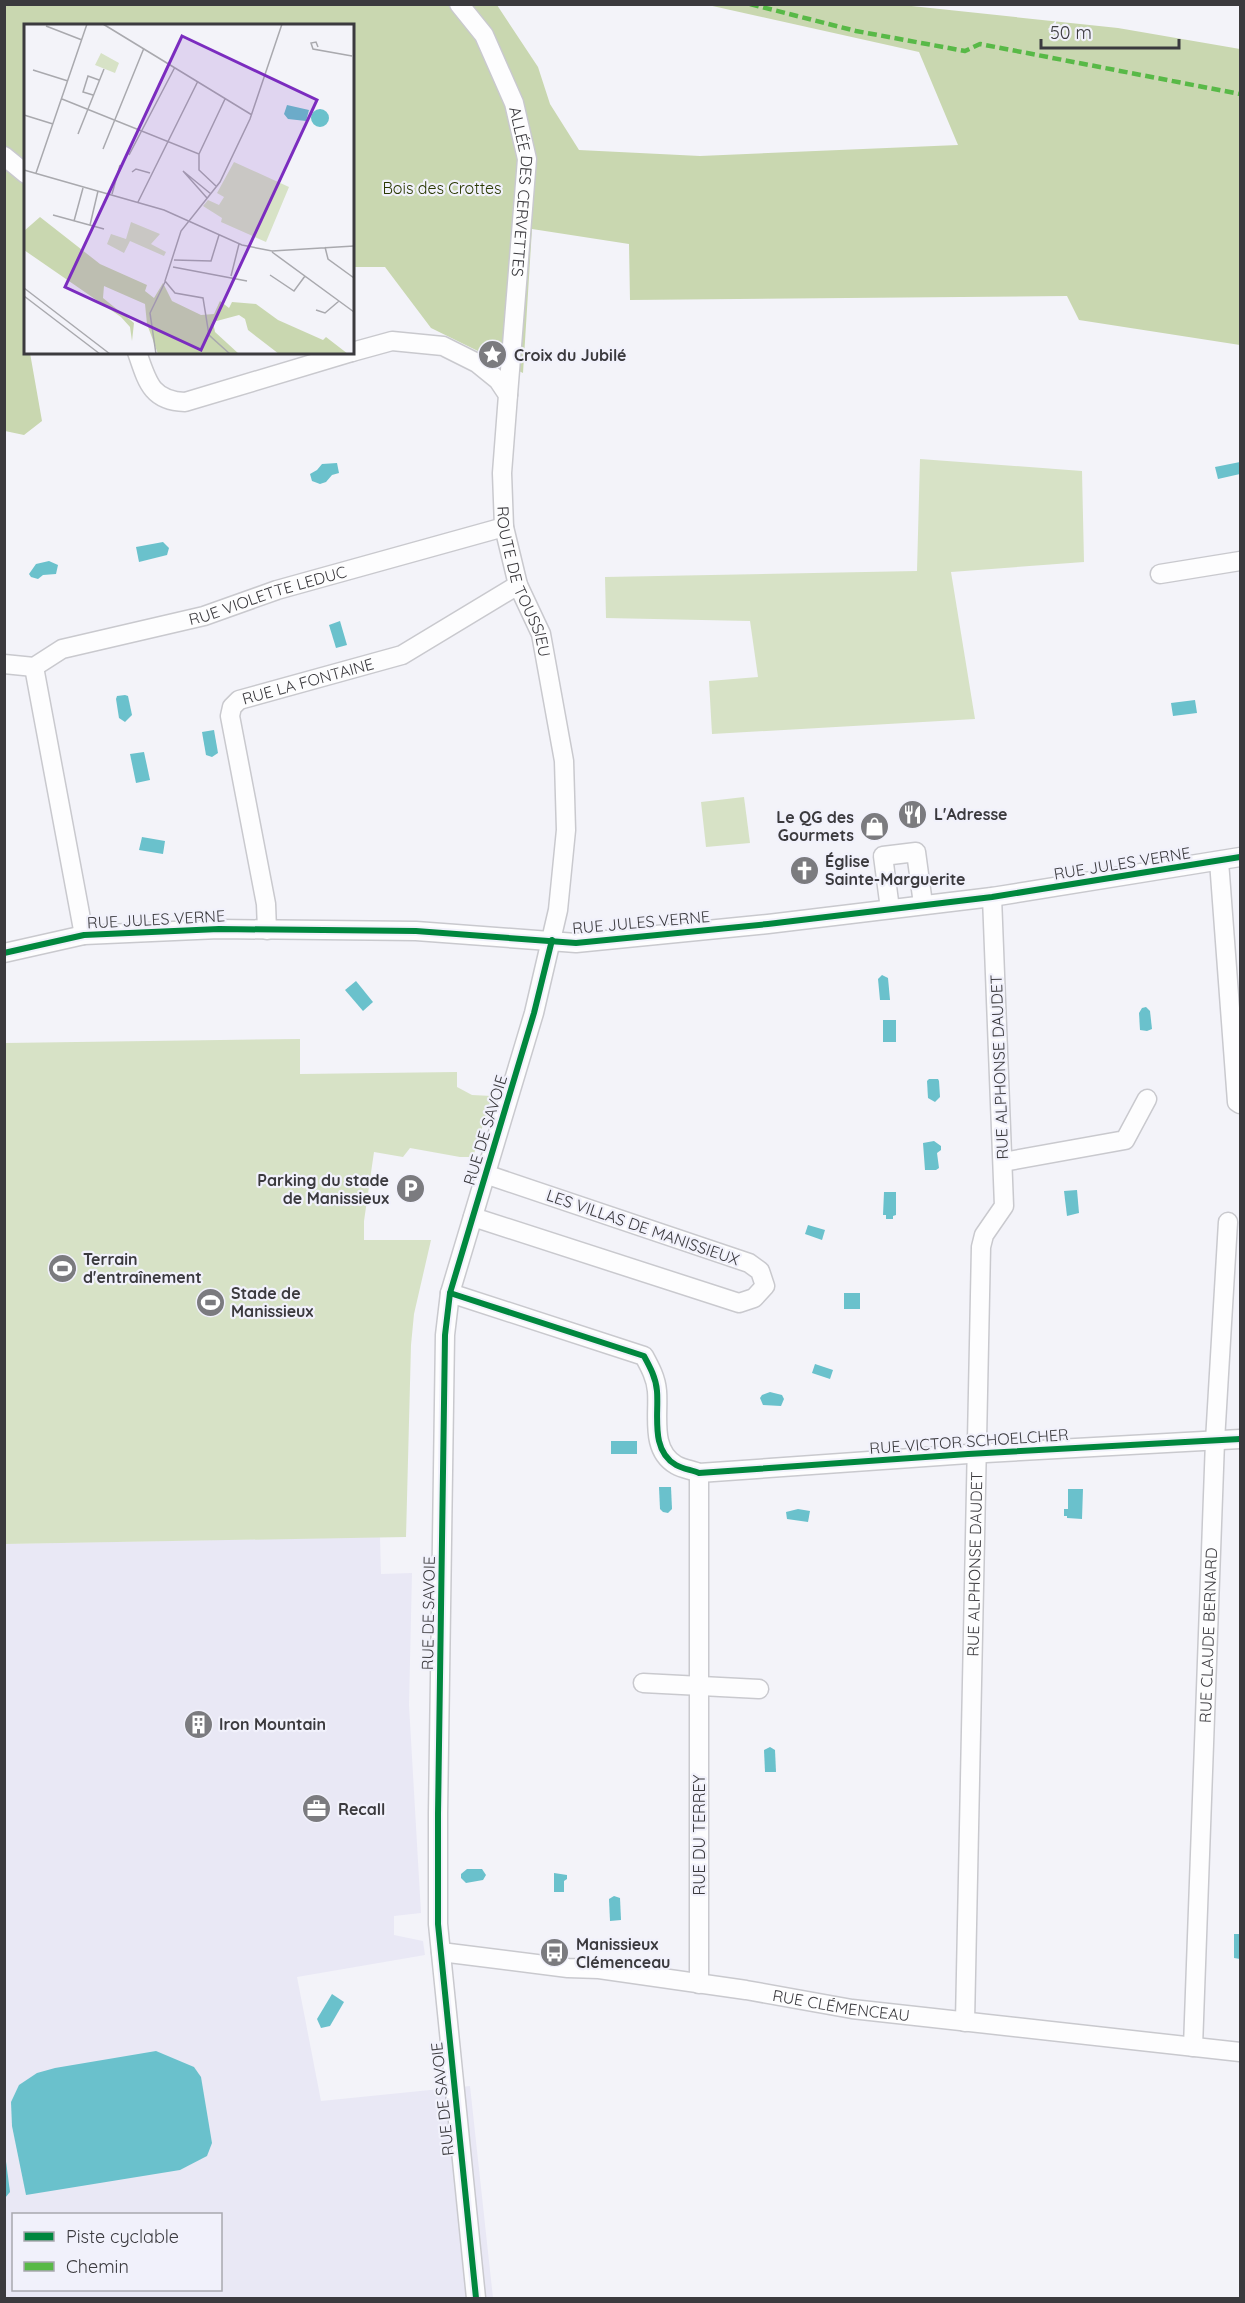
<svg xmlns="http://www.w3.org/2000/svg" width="1245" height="2303" font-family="Quicksand,sans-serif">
  <rect width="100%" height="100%" fill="#f3f3f9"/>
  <path fill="#e9e8f5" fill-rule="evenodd" d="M 380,1537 L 381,1574 L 412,1573 L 409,1705 L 421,1913 L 394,1916 L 394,1935 L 423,1941 L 425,1955 L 297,1977 L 321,2101 L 470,2086 L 493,2298 L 5,2298 L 4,1544 ZM 14,2214 L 220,2214 L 220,2290 L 14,2290 Z"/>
  <g fill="#d7e2c6">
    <polygon points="920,459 1082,471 1084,562 951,572 975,719 712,734 709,681 758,677 750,621 606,618 605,577 917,571"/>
    <polygon points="744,797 750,843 706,847 701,802"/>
    <polygon points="300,1039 300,1074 457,1072 457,1087 472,1095 492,1096 473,1157 460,1157 410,1148 403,1157 374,1152 364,1221 364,1240 431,1240 414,1314 411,1345 406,1537 5,1544 5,1043"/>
  </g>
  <polygon fill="#c9d7b0" points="4,5 497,5 538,67 550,104 579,150 700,156 958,145 919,52 708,5 902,5 1118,28 1240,49 1240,345 1079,320 1067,296 630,300 629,244 532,229 523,373 431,328 385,267 353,267 352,26 26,26 26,352 30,353 42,421 24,435 5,431"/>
  <g fill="#6ac1cc">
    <polygon points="1240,462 1240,474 1218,479 1215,467"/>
    <polygon points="337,463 339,473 332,475 326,482 320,484 312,481 310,474 317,470 322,464"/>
    <polygon points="163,542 169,548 167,555 139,562 136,547"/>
    <polygon points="49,561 58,565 56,574 43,575 38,579 31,577 29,574 36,564"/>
    <polygon points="340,621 347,645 336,648 329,625"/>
    <polygon points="125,695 128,696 132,715 125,722 119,718 116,699 117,696"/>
    <polygon points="1195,700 1197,713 1173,716 1171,703"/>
    <polygon points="214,730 218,753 212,757 206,755 202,732"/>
    <polygon points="144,752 150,780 136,783 130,754"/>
    <polygon points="142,837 165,841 163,854 139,850"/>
    <polygon points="882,975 888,978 890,1000 880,1000 878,979"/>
    <polygon points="356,981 373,1002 363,1011 345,990"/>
    <polygon points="1146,1007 1150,1011 1152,1029 1147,1031 1140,1030 1139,1013 1142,1008"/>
    <rect x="883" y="1020" width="13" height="22"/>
    <polygon points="929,1079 938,1079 939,1081 940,1097 935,1102 928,1098 927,1081"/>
    <polygon points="934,1141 941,1146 941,1150 937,1153 939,1168 936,1170 925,1170 923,1143"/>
    <polygon points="1077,1190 1079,1213 1067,1216 1064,1191"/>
    <polygon points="884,1192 896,1192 896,1215 893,1216 893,1219 886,1219 886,1215 883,1215"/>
    <polygon points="808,1225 825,1230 822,1240 805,1234"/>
    <rect x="844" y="1293" width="16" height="16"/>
    <polygon points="815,1364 833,1370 830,1379 812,1373"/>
    <polygon points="770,1392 782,1395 784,1399 781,1406 763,1405 760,1398 762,1395"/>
    <rect x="611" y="1441" width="26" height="13"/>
    <polygon points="659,1487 671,1487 672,1509 668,1513 663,1512 660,1509"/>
    <polygon points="1068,1489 1083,1489 1082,1519 1067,1518 1067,1516 1064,1516 1064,1509 1068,1509"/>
    <polygon points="798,1509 810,1511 808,1522 787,1519 786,1512"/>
    <polygon points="770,1747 775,1750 776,1772 765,1772 764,1750"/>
    <polygon points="467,1869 482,1869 486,1875 483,1880 466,1883 461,1878 461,1874"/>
    <polygon points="554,1873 567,1875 567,1879 564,1881 564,1892 554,1892"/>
    <polygon points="614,1896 620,1898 621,1920 610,1921 609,1899"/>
    <polygon points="1234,1934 1240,1934 1240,1959 1234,1958"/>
    <polygon points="332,1994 344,2002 330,2026 321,2028 317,2019"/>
    <polygon points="156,2051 194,2067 201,2077 212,2143 207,2156 180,2170 26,2195 12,2126 11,2102 19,2085 37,2073 55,2068"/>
    <polygon points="4,2146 10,2192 5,2198 4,2198"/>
  </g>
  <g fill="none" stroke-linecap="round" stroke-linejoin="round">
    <defs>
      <g id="street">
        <path id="s1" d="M 459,4 L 484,35 L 514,103 L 527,159 L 508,395"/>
        <polyline points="4,156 26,174"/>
        <path d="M 137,352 C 147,381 151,401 185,402 L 352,352"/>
        <path id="s2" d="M 352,352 L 392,341 L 443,346 L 477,363 L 498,380 L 508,395 L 502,473 L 504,527 L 518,585 L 541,634 L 564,761 L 566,830 L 558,910 L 534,1013 L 450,1293 L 445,1335 L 438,1814 L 438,1924 L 476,2298"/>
        <polyline points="1160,574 1240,561"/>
        <path id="s3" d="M 4,664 L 34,667 L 62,649 L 204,616 L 277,590 L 504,527"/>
        <polyline points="34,667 84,935"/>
        <polyline points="1219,861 1237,1102 1240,1104"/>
        <polyline points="890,909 883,856 916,852 923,904"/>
        <path id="s4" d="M 267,930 L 266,904 L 230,716 L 232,707 L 239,700 L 402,655 L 518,585"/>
        <polyline points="4,953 84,935 219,929 416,931 576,943 768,924 992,897 1240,857"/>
        <polyline points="1003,1162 1125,1140 1147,1099"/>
        <polyline points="473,1217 739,1303 754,1298 765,1286 760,1271 749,1263 485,1174"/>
        <path d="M 450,1293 L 644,1356 C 650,1367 656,1378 657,1391 C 659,1415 650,1450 676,1465 C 683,1469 692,1470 699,1473 L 968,1454 L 1240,1439"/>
        <polyline points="643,1683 759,1689"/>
        <path id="s5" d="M 441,1952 L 568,1968 L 599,1969 L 746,1990 L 852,2009 L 1240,2052"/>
        <polyline points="699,1984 699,1473"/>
        <path id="s6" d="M 965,2022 L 981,1247 L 984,1235 L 1004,1206 L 992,897"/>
        <path id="s7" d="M 1193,2047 L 1215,1441 L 1228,1222"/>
      </g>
    </defs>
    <use href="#street" stroke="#c9c9ce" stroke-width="21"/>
    <use href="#street" stroke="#fdfdfe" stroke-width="18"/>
    <polyline stroke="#58b947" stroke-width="4.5" stroke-dasharray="9 4.5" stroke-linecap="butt" points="750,4 856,31 965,51 980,44 1240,94"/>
    <defs>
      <g id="cycleway">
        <polyline points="4,953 84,935 219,929 416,931 576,943 768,924 992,897 1240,857"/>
        <path d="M 450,1293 L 644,1356 C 650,1367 656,1378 657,1391 C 659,1415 650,1450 676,1465 C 683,1469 692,1470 699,1473 L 968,1454 L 1240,1439"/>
        <polyline points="476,2298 438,1924 438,1814 445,1335 450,1293 534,1013 552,940"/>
      </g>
    </defs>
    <use href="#cycleway" stroke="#f1f1fb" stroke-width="10"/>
    <use href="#cycleway" stroke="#00873e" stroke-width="6"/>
  </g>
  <defs>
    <symbol id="sight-disc" viewBox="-11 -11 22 22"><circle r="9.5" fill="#7b7b7f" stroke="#f1f1fb"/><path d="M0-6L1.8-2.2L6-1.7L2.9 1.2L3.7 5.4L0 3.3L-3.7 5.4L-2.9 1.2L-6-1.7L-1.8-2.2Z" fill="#fff"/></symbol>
    <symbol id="restaurant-disc" viewBox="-11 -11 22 22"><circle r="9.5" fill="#7b7b7f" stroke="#f1f1fb"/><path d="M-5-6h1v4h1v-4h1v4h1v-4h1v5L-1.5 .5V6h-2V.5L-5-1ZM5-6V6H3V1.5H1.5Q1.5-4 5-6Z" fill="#fff"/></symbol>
    <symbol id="shop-disc" viewBox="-11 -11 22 22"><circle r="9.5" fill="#7b7b7f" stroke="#f1f1fb"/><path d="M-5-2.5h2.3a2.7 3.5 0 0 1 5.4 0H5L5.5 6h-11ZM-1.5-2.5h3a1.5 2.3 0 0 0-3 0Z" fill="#fff"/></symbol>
    <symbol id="church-disc" viewBox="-11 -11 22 22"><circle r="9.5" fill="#7b7b7f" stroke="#f1f1fb"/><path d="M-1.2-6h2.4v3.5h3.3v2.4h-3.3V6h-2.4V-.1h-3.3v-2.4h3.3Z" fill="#fff"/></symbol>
    <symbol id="parking-disc" viewBox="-11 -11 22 22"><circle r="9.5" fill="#7b7b7f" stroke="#f1f1fb"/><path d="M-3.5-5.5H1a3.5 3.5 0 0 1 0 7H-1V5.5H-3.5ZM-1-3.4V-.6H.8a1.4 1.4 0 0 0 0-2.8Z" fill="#fff"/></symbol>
    <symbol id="stadium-disc" viewBox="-11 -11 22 22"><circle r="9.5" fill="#7b7b7f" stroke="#f1f1fb"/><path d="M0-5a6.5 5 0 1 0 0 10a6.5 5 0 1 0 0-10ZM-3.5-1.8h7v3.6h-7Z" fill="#fff"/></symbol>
    <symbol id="building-disc" viewBox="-11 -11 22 22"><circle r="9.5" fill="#7b7b7f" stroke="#f1f1fb"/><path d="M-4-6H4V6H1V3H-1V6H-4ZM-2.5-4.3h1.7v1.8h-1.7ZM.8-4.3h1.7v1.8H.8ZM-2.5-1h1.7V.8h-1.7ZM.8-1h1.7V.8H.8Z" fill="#fff"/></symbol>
    <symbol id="office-disc" viewBox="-11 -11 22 22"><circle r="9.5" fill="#7b7b7f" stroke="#f1f1fb"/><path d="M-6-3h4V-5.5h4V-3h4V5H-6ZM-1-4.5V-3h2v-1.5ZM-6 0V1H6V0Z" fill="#fff"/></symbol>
    <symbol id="bus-disc" viewBox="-11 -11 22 22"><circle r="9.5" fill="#7b7b7f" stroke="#f1f1fb"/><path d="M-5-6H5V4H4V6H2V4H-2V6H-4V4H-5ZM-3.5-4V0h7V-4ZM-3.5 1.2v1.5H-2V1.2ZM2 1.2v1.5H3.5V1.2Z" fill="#fff"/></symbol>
  </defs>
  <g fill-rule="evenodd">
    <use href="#sight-disc" x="476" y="338" width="33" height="33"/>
    <use href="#restaurant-disc" x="896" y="798" width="33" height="33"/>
    <use href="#shop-disc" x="858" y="810" width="33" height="33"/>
    <use href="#church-disc" x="788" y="854" width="33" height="33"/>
    <use href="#parking-disc" x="394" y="1172" width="33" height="33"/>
    <use href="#stadium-disc" x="46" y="1252" width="33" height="33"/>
    <use href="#stadium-disc" x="194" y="1286" width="33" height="33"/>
    <use href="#building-disc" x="182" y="1708" width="33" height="33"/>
    <use href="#office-disc" x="300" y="1792" width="33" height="33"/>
    <use href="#bus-disc" x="538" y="1936" width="33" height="33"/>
  </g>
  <g text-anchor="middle" stroke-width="4.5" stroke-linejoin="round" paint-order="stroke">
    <g font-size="16" fill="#293800" stroke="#f1f1fb">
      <text x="442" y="194">Bois des Crottes</text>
    </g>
    <g font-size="16" fill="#3b3a3e" stroke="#f1f1fb">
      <text dy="6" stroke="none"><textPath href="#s1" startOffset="204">ALLÉE DES CERVETTES</textPath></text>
      <text dy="6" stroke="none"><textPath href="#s2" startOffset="366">ROUTE DE TOUSSIEU</textPath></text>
      <text dy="6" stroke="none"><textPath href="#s3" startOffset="276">RUE VIOLETTE LEDUC</textPath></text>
      <text dy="6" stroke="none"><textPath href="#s4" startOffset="308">RUE LA FONTAINE</textPath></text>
      <text transform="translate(1122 863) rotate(-9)" y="6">RUE JULES VERNE</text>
      <text transform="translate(156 919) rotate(-3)" y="6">RUE JULES VERNE</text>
      <text transform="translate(641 922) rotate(-5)" y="6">RUE JULES VERNE</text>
      <text transform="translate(999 1067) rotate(-92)" y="6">RUE ALPHONSE DAUDET</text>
      <text transform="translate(485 1130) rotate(-73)" y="6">RUE DE SAVOIE</text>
      <text transform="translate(643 1227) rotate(19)" y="6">LES VILLAS DE MANISSIEUX</text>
      <text transform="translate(969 1441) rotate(-4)" y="6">RUE VICTOR SCHOELCHER</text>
      <text dy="6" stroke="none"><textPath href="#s6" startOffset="458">RUE ALPHONSE DAUDET</textPath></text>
      <text transform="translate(428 1613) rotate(-89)" y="6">RUE DE SAVOIE</text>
      <text dy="6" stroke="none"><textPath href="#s7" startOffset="412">RUE CLAUDE BERNARD</textPath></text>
      <text transform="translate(699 1835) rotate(-90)" y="6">RUE DU TERREY</text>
      <text dy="6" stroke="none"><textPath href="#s5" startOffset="404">RUE CLÉMENCEAU</textPath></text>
      <text transform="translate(442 2099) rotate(-96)" y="6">RUE DE SAVOIE</text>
    </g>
    <g font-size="16" font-weight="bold" fill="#3b3a3e" stroke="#f1f1fb" text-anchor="start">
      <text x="514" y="361">Croix du Jubilé</text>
      <text x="934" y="820">L'Adresse</text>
      <text x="854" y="823" text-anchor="end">Le QG des<tspan x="854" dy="18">Gourmets</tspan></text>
      <text x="825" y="867">Église<tspan x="825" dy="18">Sainte-Marguerite</tspan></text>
      <text x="389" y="1186" text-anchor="end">Parking du stade<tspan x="389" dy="18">de Manissieux</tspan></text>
      <text x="83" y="1265">Terrain<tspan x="83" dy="18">d'entraînement</tspan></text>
      <text x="231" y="1299">Stade de<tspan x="231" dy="18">Manissieux</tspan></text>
      <text x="219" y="1730">Iron Mountain</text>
      <text x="338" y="1815">Recall</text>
      <text x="576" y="1950">Manissieux<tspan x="576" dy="18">Clémenceau</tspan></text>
    </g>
  </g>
  <g transform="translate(24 24)">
    <rect width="330" height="330" fill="#f3f3f9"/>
    <path d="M 77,29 L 95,39 L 91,49 L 71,41 ZM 210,138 L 265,163 L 242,218 L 197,198 L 198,194 L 179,182 L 184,176 L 195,181 L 200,173 L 193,169 ZM 107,198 L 136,210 L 127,220 L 142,228 L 140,232 L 106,217 L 100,229 L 83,220 L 87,210 L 102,215 Z" fill="#d7e2c6"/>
    <path d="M 16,193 L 76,240 L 123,261 L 121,267 L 130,274 L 139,259 L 148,277 L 177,291 L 190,290 L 196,277 L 205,284 L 208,278 L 232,280 L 254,296 L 299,316 L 302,313 L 324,330 L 255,330 L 224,306 L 221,295 L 215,291 L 189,298 L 191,308 L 215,330 L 134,330 L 123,300 L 121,280 L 80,262 L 79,274 L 110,299 L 108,317 L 106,303 L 97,293 L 0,226 L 0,207 Z" fill="#c9d7b0"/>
    <path d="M 263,81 L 285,86 L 282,97 L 264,95 L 260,90 ZM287 94a9 9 0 1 1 18 0a9 9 0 1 1-18 0Z" fill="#6ac1cc"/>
    <path fill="none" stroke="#a9a9ae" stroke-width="1.5" d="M 79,0 L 228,91M 22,2 L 58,16M 294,23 L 292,18 L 287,19 L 289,25 L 328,32M 9,46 L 44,57M 69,71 L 59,68 L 64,52 L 75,56M 38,75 L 175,130 L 175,146 L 193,163M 0,91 L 29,100M 54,110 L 80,45M 79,125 L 120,24M 175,130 L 201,75M 105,131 L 151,43M 0,146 L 140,186 L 218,221 L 248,227 L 330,222M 108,148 L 112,145 L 126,149M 12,149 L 63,0M 88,170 L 96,141M 183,174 L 159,147 L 187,170M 114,178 L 174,57M 29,191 L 80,205M 50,197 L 59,164M 66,201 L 74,167M 301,223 L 304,235 L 330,254M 248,228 L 330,288M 150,236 L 187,237 L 195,211M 149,243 L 223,257M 246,251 L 270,267 L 281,252M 207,252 L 215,220M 0,264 L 86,330M 0,272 L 76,330M 292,286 L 301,289 L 315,277M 132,330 L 126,289 L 141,258M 206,330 L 185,311 L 179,274 L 151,269 L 141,257 L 157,207 L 196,158 L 226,95 L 258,0"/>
    <path fill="#7b2cbf" fill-opacity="0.15" stroke="#7b2cbf" stroke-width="3" d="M 158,12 L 293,76 L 177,326 L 41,263 Z"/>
    <rect width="330" height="330" fill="none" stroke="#3b3a3e" stroke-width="3"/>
  </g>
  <rect width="1245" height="2303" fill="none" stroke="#3b3a3e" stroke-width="12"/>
  <rect x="12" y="2213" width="210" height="78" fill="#f1f1fb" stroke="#a8a8af" stroke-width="1.5"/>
  <rect x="24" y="2232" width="30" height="9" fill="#00873e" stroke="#a8a8af" stroke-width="1.5"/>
  <text x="66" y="2243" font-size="18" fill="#3b3a3e">Piste cyclable</text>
  <rect x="24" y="2262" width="30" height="9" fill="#58b947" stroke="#a8a8af" stroke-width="1.5"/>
  <text x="66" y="2273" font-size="18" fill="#3b3a3e">Chemin</text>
  <path d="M1041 39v9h138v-9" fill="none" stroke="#3b3a3e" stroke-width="3"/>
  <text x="1050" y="39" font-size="18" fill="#3b3a3e" stroke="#f1f1fb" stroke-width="4.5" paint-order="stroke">50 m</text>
</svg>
